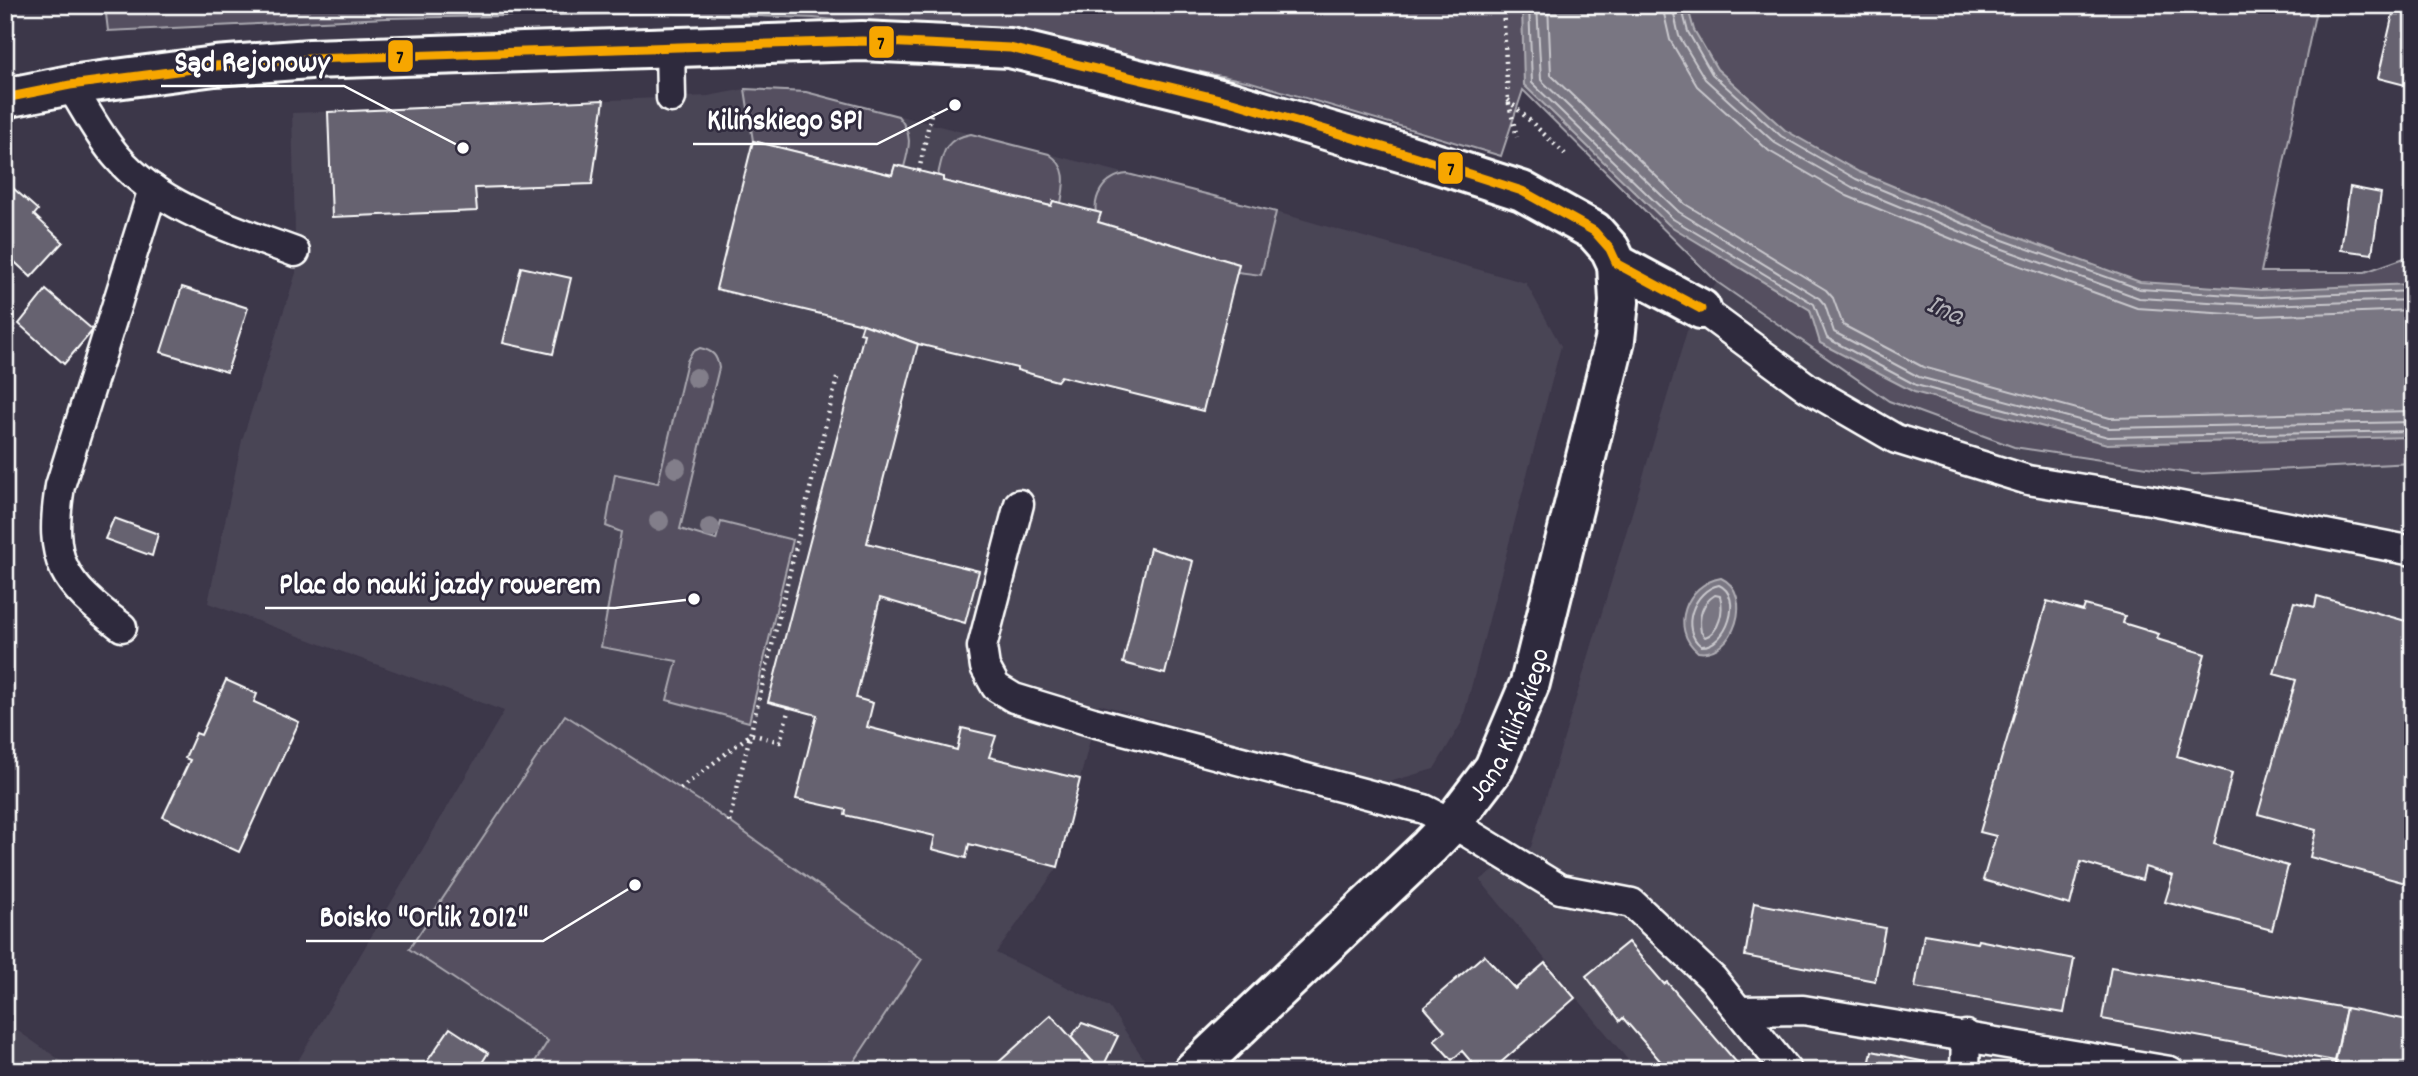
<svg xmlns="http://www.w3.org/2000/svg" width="2418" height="1076" font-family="Dekko,sans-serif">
  <rect width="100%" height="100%" fill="#3c3749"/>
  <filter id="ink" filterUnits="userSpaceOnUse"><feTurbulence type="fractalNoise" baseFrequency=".0143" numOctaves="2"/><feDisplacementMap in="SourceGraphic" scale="14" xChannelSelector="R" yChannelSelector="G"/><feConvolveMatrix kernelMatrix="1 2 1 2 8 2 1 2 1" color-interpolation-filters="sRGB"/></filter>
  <g filter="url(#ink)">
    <g fill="#494455">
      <polygon points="745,89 806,92 1276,212 1526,283 1561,346 1462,722 1434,769 1382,784 1099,704 1058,867 996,953 1109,1007 1152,1071 292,1071 504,711 208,603 242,440 296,273 292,113 708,96"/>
      <polygon points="1717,282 1889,401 2194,474 2413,463 2413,1071 1637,1071 1480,880 1531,847 1687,331"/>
      <polygon points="5,1022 76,1071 5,1071"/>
    </g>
    <g fill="#555060" stroke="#aaa8b0" stroke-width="2">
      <polygon points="105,5 2317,5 2261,272 2365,272 2413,255 2413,463 2194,474 2014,447 1889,401 1717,282 1523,90 1501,156 1251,82 1051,42 814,18 666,13 387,18 108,31"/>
      <path d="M 745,89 L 806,92 L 898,116 C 913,134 910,146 904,167 L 895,165 L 892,175 L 753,141 Z"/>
      <path d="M 971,134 L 1049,154 C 1068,167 1065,182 1061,203 L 1053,201 L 1051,206 L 943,181 L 943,177 L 938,175 C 943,152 944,139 971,134 Z"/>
      <path d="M 1128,174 L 1276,212 L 1261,275 L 1237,272 L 1239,264 L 1098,222 C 1090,199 1103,176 1128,174 Z"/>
      <path d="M 700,348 C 713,351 717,355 719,368 L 680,529 L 716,540 L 721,522 L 793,540 L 749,722 L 667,700 L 677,661 L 601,647 L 621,532 L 606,526 L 615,474 L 658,483 L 687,361 L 692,352 Z"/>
      <polygon points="565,715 706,805 922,959 848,1071 529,1071 548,1041 409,949"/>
    </g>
    <g fill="#797682" stroke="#afadb4" stroke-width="2">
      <polygon points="1522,5 1687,5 1694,30 1717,69 1785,130 1859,172 2006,233 2140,282 2261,290 2413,284 2413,437 2107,444 1914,392 1820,343 1810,310 1669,225 1524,85"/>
      <path d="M 1721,578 C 1755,593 1734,658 1698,652 C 1669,629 1686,584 1721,578 Z"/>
    </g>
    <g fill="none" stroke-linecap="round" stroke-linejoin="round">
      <g stroke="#c9c8cd" stroke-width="2">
        <polyline points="1529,5 1532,83 1673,219 1814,304 1827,338 1916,385 2108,437 2413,431"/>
        <polyline points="1537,5 1541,80 1679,212 1819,298 1825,305 1834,332 1919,377 2109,428 2413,422"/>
        <polyline points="1548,5 1551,75 1685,204 1826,290 1833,298 1843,325 1923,367 2110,418 2413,411"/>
        <polyline points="1662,5 1670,40 1697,86 1769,151 1847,196 1996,257 2137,308 2260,316 2413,310"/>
        <polyline points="1672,5 1679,36 1705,79 1775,143 1852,187 2000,248 2139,298 2261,305 2413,300"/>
        <polyline points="1681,5 1688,32 1712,74 1781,136 1856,179 2003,240 2140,289 2261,297 2413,291"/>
        <path d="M 1719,585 C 1744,596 1727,647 1701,646 C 1679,629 1694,590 1719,585 Z"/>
        <path d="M 1715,595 L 1720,596 C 1724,610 1720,632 1705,637 L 1701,632 C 1698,617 1702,603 1715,595 Z"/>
      </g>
    </g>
    <g fill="#666270" stroke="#fff" stroke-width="2">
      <polygon points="2395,5 2413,5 2413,87 2378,78"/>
      <polygon points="604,100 592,184 475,188 477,211 332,217 328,112"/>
      <polygon points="753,141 892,175 895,165 943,177 943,181 1051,206 1053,201 1101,213 1098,222 1239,264 1203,411 1061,376 1057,381 1017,370 1017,368 918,344 863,324 716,289"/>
      <polygon points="5,181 38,210 34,215 63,242 31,277 5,253"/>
      <polygon points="2350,187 2381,193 2372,254 2341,250"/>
      <polygon points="521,267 571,278 553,354 503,343"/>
      <polygon points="182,287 248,308 227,372 161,352"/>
      <polygon points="46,290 93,330 64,364 19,324"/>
      <polygon points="863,324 918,344 867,543 979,571 965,623 880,598 856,698 873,703 867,727 957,750 962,728 996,736 989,757 1080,779 1058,867 969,844 966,858 932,849 935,836 845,815 846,810 796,799 817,715 768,702 864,334 860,333"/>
      <polygon points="114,518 158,534 152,556 105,539"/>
      <polygon points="1150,548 1193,561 1165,674 1123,663"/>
      <polygon points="2317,596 2413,623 2413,885 2310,857 2316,830 2258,814 2296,680 2274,674 2294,602 2315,607"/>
      <polygon points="2047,601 2083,611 2085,605 2125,616 2123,623 2159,634 2157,639 2205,654 2177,756 2232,773 2214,844 2288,866 2272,930 2165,902 2173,876 2145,867 2142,880 2081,862 2070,905 1983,880 1996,836 1980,832"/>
      <polygon points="226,680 257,694 254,702 299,722 239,852 163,817 190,760 185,758 196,733 201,735"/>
      <polygon points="1754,903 1885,928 1875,981 1745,956"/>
      <polygon points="1924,934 1977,943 1978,940 2074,959 2064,1013 1915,988"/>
      <polygon points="1628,942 1664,984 1667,982 1744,1071 1669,1071 1623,1018 1620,1021 1586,976"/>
      <polygon points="1484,955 1515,989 1545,963 1575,998 1491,1071 1479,1071 1462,1051 1452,1060 1434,1040 1445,1031 1424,1007"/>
      <polygon points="2111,967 2346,1008 2335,1061 2102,1019"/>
      <polygon points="2346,1008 2413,1021 2413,1071 2372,1071 2335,1064"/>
      <polygon points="1051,1015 1101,1071 989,1071"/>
      <polygon points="1082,1023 1118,1036 1101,1071 1071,1037"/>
      <polygon points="450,1028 488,1053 477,1071 431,1071 424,1066"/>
      <polygon points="1872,1051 1926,1062 1924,1071 1868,1071"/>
    </g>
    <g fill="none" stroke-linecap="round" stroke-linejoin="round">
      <defs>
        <g id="service">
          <polyline points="670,46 671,98"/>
          <path d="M 70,85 C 84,107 100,138 117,157 C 162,209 233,229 295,252"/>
          <polyline points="1701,309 1808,388 1896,439 2028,480 2150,500 2413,551"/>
          <polyline points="1019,504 982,647 985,667 996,687 1014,698 1093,722 1424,809 1452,823 1560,889 1632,903 1713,979 1787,1071"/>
          <path d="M 122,627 C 62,582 48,562 60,486 L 153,189"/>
          <polyline points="1739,1011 1803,1010 2170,1071"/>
          <polyline points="1965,1071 1966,1035"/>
        </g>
        <g id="minor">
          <polyline points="5,98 70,85 215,66 310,59 862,41 1010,48 1232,102 1407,154 1522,191 1594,231 1610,249 1617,264 1701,309"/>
          <path id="s1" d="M 1193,1071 L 1429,847 L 1452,823 L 1494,768 L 1530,683 L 1615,340 L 1619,302 L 1617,264"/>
        </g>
      </defs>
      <use href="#service" stroke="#fff" stroke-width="33"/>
      <use href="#minor" stroke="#fff" stroke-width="44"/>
      <g stroke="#fff" stroke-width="4.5" stroke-dasharray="2 5" stroke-linecap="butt">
        <polyline points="1503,5 1508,100 1517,137"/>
        <polyline points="1508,100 1565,154"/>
        <polyline points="919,171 932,109"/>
        <polyline points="680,789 751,734 780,742 789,708"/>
        <polyline points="729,822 838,374"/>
      </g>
      <use href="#service" stroke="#2f2a3d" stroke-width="28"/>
      <use href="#minor" stroke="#2f2a3d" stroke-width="38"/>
      <defs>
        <polyline id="bus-1" points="5,98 70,85 215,66 310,59 862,41 1010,48 1232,102 1407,154 1522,191 1594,231 1610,249 1617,264 1701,309"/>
      </defs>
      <use href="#bus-1" stroke="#2f2a3d" stroke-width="14"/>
      <use href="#bus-1" stroke="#f7a600" stroke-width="9"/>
    </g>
    <g fill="#827e8a">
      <circle cx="696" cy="378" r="10"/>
      <circle cx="676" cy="468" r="10"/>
      <circle cx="659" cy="521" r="10"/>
      <circle cx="710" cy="528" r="10"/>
    </g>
  </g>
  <g text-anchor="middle" stroke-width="5" stroke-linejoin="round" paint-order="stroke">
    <g font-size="28" fill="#fff" stroke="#2f2a3d">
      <text dy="10" stroke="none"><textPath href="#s1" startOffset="474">Jana Kilińskiego</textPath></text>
    </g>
    <g font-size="30" font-style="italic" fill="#b5b4ba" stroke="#2f2a3d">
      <text transform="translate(1946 308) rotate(24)" y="10">Ina</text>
    </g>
  </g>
  <path fill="none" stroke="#fff" stroke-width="2.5" d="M463 148L344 86H161M955 105L877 144H693M694 599L615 608H265M635 885L543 941H306"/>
  <g fill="#fff" stroke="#2f2a3d" stroke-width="2.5">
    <circle cx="463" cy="148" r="7"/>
    <circle cx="955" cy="105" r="7"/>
    <circle cx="694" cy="599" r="7"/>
    <circle cx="635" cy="885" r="7"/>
  </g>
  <g font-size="30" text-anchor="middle" font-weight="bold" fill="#fff" stroke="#2f2a3d" stroke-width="5" stroke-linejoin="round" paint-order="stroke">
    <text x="252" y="71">Sąd Rejonowy</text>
    <text x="785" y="129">Kilińskiego SP1</text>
    <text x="440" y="593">Plac do nauki jazdy rowerem</text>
    <text x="424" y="926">Boisko "Orlik 2012"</text>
  </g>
  <g stroke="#2f2a3d" stroke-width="2.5">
    <rect x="868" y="25" width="27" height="34" rx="7" fill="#f7a600"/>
    <rect x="387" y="39" width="27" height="34" rx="7" fill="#f7a600"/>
    <rect x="1437" y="151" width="27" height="34" rx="7" fill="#f7a600"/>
  </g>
  <g font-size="19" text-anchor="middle" font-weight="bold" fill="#111">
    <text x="881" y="49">7</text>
    <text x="400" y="63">7</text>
    <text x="1451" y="175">7</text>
  </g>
  <rect width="2418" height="1076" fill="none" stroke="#2f2a3d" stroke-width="28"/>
  <rect x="14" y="14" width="2390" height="1048" fill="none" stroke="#fff" stroke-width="2.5" filter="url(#ink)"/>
</svg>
